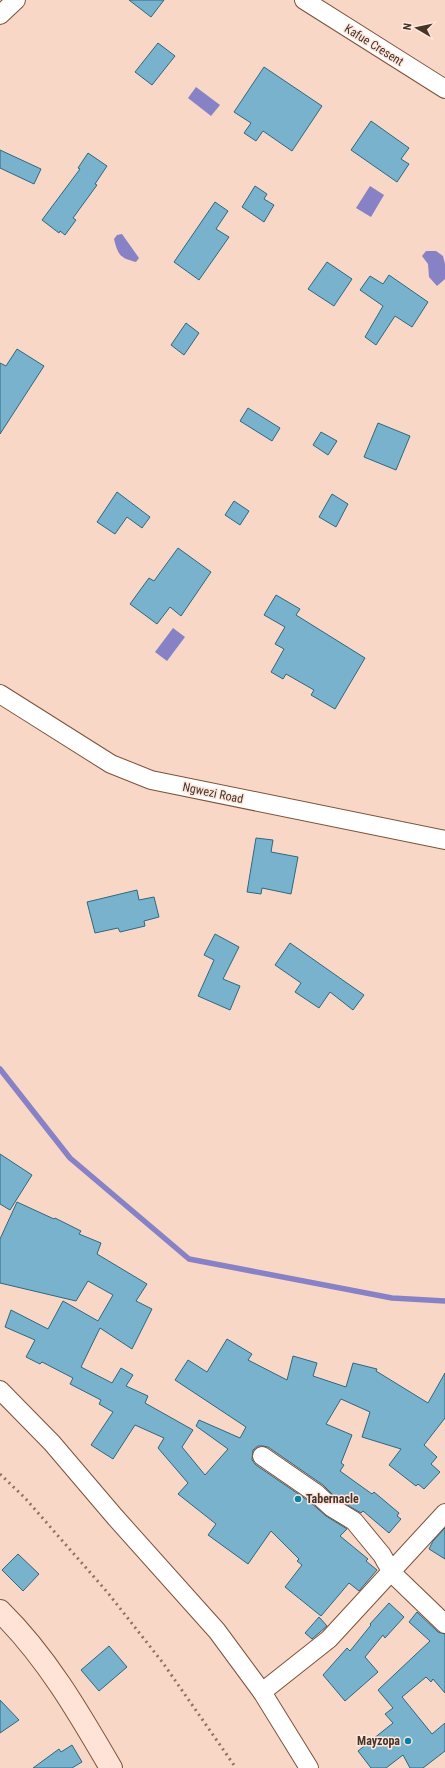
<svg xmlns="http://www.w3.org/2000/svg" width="445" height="1768" font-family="'Roboto Condensed',sans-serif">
  <rect width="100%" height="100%" fill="#f8d7c7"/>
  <g fill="#8781c5">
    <polygon points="196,87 220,105 211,116 188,98"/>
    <polygon points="370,186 384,195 371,217 356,208"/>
    <path d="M 122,234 L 139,258 L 136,262 C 120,258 118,255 114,239 L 117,235 Z"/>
    <polygon points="426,251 436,251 443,256 445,264 445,279 437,286 429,277 428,264 422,256"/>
    <polygon points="173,628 185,637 167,661 155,652"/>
  </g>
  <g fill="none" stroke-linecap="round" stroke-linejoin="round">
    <polyline stroke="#8781c5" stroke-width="5.5" points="0,1069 70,1158 189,1259 392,1298 445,1301"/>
  </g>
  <g fill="#78b2cc" stroke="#2e6880">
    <polygon points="129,0 164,0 151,17"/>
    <polygon points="158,43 175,56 152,85 135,72"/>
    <polygon points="264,67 322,106 292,151 263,131 256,141 244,133 251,123 234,112"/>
    <polygon points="371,121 409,148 401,159 409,164 397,182 351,150"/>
    <polygon points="0,150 41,169 34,184 0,168"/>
    <polygon points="88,153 107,166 95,184 97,185 73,218 76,220 65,235 60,231 59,233 42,220 80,169 78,168"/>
    <polygon points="255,186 267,194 264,199 274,205 264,222 242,207"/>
    <polygon points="215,202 228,211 216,229 229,237 199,280 174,262"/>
    <polygon points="327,262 352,279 334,306 308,289"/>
    <polygon points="389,275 428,302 412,327 395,316 376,345 365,337 383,306 360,290 370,276 383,284"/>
    <polygon points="186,323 199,333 184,355 171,345"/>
    <polygon points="17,349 44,366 0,434 0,363 6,366"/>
    <polygon points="248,408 280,428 272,441 240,421"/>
    <polygon points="378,423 410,436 396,470 364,457"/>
    <polygon points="321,432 337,441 328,455 313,445"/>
    <polygon points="117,492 150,517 142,528 127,517 115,534 97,522"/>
    <polygon points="332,494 348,504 336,527 319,517"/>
    <polygon points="234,501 249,511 240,525 225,515"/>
    <polygon points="178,548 211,572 181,616 170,607 157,624 130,604 149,578 154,581"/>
    <polygon points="276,595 300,609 296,615 365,658 335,709 311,695 314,690 286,674 283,679 271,672 284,649 275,644 285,627 264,615"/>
    <polygon points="256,838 273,840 271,852 298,857 291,894 262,888 261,894 247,892"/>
    <polygon points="137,890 139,900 154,897 159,917 144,921 145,926 120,932 118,928 95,933 87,902"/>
    <polygon points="215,934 239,947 223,979 240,986 230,1010 198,996 214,960 204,955"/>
    <polygon points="290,943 364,995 353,1010 330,992 319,1008 295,992 301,983 275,965"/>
    <polygon points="0,1154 32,1175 10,1210 0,1204"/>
    <polygon points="17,1202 54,1219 55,1218 81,1231 79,1234 101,1243 97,1254 147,1284 136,1301 152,1309 132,1349 100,1328 81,1367 112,1383 121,1368 133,1375 126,1386 148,1396 145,1403 193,1430 182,1447 205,1475 228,1449 196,1426 199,1420 240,1438 246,1427 175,1380 188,1360 207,1372 227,1339 252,1354 248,1360 287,1380 293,1356 317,1363 313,1376 346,1387 353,1363 377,1369 376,1371 428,1403 445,1373 445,1418 424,1445 437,1457 431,1464 440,1472 424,1489 418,1484 416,1486 389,1465 401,1449 362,1437 370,1412 341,1399 326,1424 352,1435 341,1463 344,1465 340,1471 372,1494 374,1492 399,1513 397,1516 401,1519 389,1533 363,1511 361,1513 337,1499 323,1485 268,1447 263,1446 258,1446 253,1450 252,1460 256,1465 310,1502 326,1516 347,1529 340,1536 368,1559 366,1561 377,1570 359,1591 349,1583 321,1616 285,1587 302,1565 297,1561 299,1559 271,1531 248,1564 208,1535 216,1524 178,1494 188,1483 158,1448 164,1438 135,1425 113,1459 91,1445 113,1412 99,1404 101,1400 70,1384 73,1378 42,1362 40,1364 26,1357 35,1340 5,1327 11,1310 48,1329 63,1301 98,1321 113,1295 88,1281 76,1301 0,1283 0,1239"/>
    <polygon points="445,1528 445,1559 429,1549 433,1541"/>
    <polygon points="18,1554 39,1574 23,1591 2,1570"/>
    <polygon points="389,1603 404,1617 385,1638 383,1635 365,1657 378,1672 345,1701 323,1675 347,1648 350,1651 371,1625 370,1624"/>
    <polygon points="417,1612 438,1632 445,1634 445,1693 433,1679 431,1682 426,1677 402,1697 432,1734 445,1723 445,1751 423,1768 410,1768 403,1755 386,1768 371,1768 358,1751 393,1723 385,1714 393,1708 378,1690 430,1641 409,1622"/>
    <polygon points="319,1617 327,1626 312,1639 305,1633"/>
    <polygon points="109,1646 127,1667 99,1691 81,1670"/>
    <polygon points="0,1700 19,1720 0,1733"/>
    <polygon points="72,1745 82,1762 72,1768 33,1768 59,1749 61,1752"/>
  </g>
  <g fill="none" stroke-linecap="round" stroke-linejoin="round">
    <defs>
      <g id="street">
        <polyline points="304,0 445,89"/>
        <polyline points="0,15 16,0"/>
        <polyline points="0,694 111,764 151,780 445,840"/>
        <polyline points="0,1390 52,1443 115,1517 217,1631 262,1692 309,1768"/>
        <polyline points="262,1456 317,1494 331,1507 354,1521 382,1555 392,1573 445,1624"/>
        <polyline points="262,1692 329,1639 445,1513"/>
      </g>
      <path id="secondary" d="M 0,1611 C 46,1656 79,1713 111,1768"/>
    </defs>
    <use href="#street" stroke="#7e513a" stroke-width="20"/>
    <use href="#secondary" stroke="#7e513a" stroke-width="24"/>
    <use href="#street" stroke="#fff" stroke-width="18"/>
    <use href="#secondary" stroke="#fee3d6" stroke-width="22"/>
    <polyline stroke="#8c7366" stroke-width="3" stroke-dasharray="2 4" stroke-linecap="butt" points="0,1474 25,1498 108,1593 163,1663 236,1768"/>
  </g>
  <g fill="#0381a6" stroke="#fde7dc" stroke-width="1.5">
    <circle cx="298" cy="1499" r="4"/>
    <circle cx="408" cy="1741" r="4"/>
  </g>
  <g text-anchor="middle" stroke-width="3" stroke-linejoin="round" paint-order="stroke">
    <g font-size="12" fill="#483329" stroke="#fde7dc">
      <text transform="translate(374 45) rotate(32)" y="4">Kafue Cresent</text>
      <text transform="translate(213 793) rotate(12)" y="4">Ngwezi Road</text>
    </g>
    <g font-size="12" font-weight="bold" fill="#483329" stroke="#fde7dc" text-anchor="start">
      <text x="306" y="1503">Tabernacle</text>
      <text x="400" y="1745" text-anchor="end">Mayzopa</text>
    </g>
  </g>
  <g transform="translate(417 28) rotate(279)" stroke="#fde7dc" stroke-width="3" paint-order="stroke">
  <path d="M0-3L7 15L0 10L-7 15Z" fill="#483329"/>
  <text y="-6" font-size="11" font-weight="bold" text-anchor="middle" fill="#483329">N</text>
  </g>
</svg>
